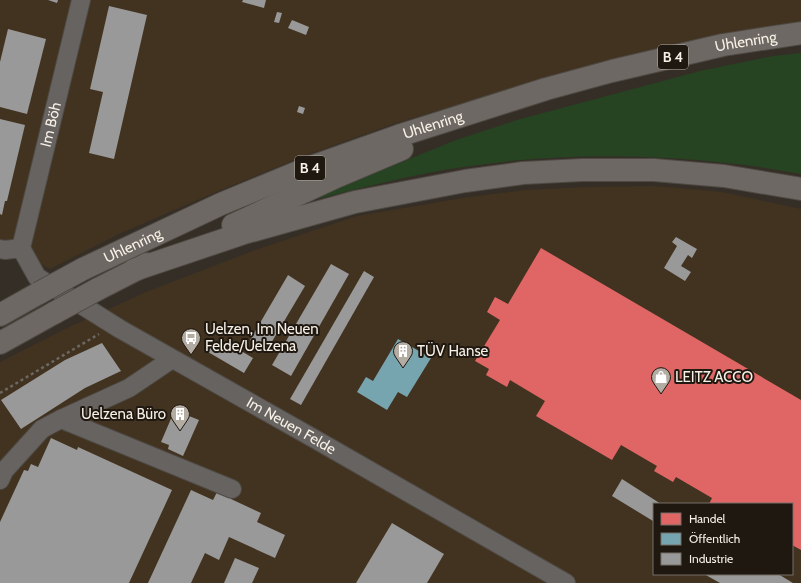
<svg xmlns="http://www.w3.org/2000/svg" width="801" height="583" font-family="Cabin,sans-serif">
  <rect width="100%" height="100%" fill="#352e26"/>
  <g fill="#423320" fill-rule="evenodd">
    <polygon points="0,0 801,0 801,24 542,79 393,124 304,156 216,192 119,234 50,269 0,239"/>
    <path d="M 655,186 L 722,192 L 801,209 L 801,583 L 0,583 L 0,362 L 65,329 L 146,292 L 255,250 L 357,216 L 469,197 L 525,190 L 584,187 ZM 654,504 L 792,504 L 792,574 L 654,574 Z"/>
  </g>
  <path fill="#264322" d="M 801,53 L 801,174 C 776,170 751,165 726,163 C 640,153 549,154 463,167 C 408,175 354,190 301,203 L 456,140 L 517,120 L 700,71 L 773,56 Z"/>
  <polygon fill="#e06666" points="541,248 801,400 801,550 792,545 792,504 709,504 712,498 676,477 673,482 654,471 657,466 621,445 612,460 536,416 545,401 510,380 507,387 486,375 489,369 475,361 500,320 487,312 495,297 508,304"/>
  <polygon fill="#76a5af" points="398,339 431,358 407,397 398,392 387,410 357,392 366,377 373,381"/>
  <g fill="#999">
    <polygon points="48,0 58,0 57,3"/>
    <polygon points="243,0 266,0 264,8 242,2"/>
    <polygon points="109,6 147,15 114,159 89,153 103,92 90,89"/>
    <polygon points="277,12 282,13 279,23 274,22"/>
    <polygon points="292,20 309,27 306,35 288,28"/>
    <polygon points="8,29 46,39 27,114 0,107 0,62"/>
    <polygon points="299,106 305,108 303,114 297,112"/>
    <polygon points="0,119 25,125 7,201 5,201 2,215 0,214"/>
    <polygon points="676,237 697,249 692,258 688,255 681,266 691,272 685,281 664,268 677,246 672,242"/>
    <polygon points="331,264 349,274 291,376 272,365"/>
    <polygon points="364,271 374,277 301,405 290,399"/>
    <polygon points="288,275 305,286 267,350 250,340"/>
    <polygon points="215,341 228,349 231,345 253,358 244,373 208,352"/>
    <polygon points="102,343 121,371 85,388 21,429 1,400 65,360"/>
    <polygon points="176,407 190,413 189,416 199,420 183,456 168,449 169,445 161,442"/>
    <polygon points="51,438 77,450 78,447 172,490 129,583 0,583 0,522 24,470 28,471 31,464 38,467"/>
    <polygon points="622,479 661,504 654,504 654,520 653,521 612,496"/>
    <polygon points="191,490 213,500 218,490 232,497 231,499 261,513 257,522 285,535 275,558 229,537 219,560 205,553 191,583 148,583"/>
    <polygon points="392,523 444,554 427,583 356,583"/>
    <polygon points="235,558 259,568 252,583 224,583"/>
    <polygon points="704,574 778,574 793,583 720,583"/>
  </g>
  <g fill="none" stroke-linecap="round" stroke-linejoin="round">
    <defs>
      <g id="minor">
        <path id="s1" d="M 21,248 L 81,0"/>
        <path id="s2" d="M 0,249 L 5,250 L 21,248 L 37,277 L 120,329 L 313,438 L 566,583"/>
        <polyline points="61,419 232,489"/>
        <polyline points="0,480 4,471 42,429 61,419 129,388 172,359"/>
      </g>
      <g id="highway">
        <polyline points="233,225 338,176 402,149"/>
        <path id="s3" d="M 83,269 L 221,204 L 308,168 L 398,136 L 546,89 L 612,71 L 723,45 L 801,33"/>
        <polyline points="134,270 244,233 355,202 465,181 523,173 582,170 654,170 724,176 801,189"/>
        <polyline points="98,289 147,264"/>
        <polyline points="0,315 39,293"/>
        <polyline points="0,343 54,313"/>
      </g>
    </defs>
    <use href="#minor" stroke="#4e4943" stroke-width="20"/>
    <use href="#highway" stroke="#4e4943" stroke-width="24"/>
    <polyline stroke="#6b6763" stroke-width="2.5" stroke-dasharray="3 3" stroke-linecap="butt" points="0,393 99,334"/>
    <use href="#minor" stroke="#666361" stroke-width="18"/>
    <use href="#highway" stroke="#6d6863" stroke-width="22"/>
    <defs>
      <g id="highway-bridge">
        <polyline points="39,293 83,269"/>
        <polyline points="54,313 98,289"/>
      </g>
    </defs>
    <use href="#highway-bridge" stroke="#4e4943" stroke-width="24" stroke-linecap="butt"/>
    <use href="#highway-bridge" stroke="#6d6863" stroke-width="22"/>
  </g>
  <defs>
    <symbol id="bus-pin" viewBox="-11 -11 22 30"><path d="M0 17L-7.5 6A9.5 9.5 0 1 1 7.5 6Z" fill="#b3aca3" stroke="#1e1811"/><path d="M-5-6H5V4H4V6H2V4H-2V6H-4V4H-5ZM-3.5-4V0h7V-4ZM-3.5 1.2v1.5H-2V1.2ZM2 1.2v1.5H3.5V1.2Z" fill="#fff"/></symbol>
    <symbol id="building-pin" viewBox="-11 -11 22 30"><path d="M0 17L-7.5 6A9.5 9.5 0 1 1 7.5 6Z" fill="#b3aca3" stroke="#1e1811"/><path d="M-4-6H4V6H1V3H-1V6H-4ZM-2.5-4.3h1.7v1.8h-1.7ZM.8-4.3h1.7v1.8H.8ZM-2.5-1h1.7V.8h-1.7ZM.8-1h1.7V.8H.8Z" fill="#fff"/></symbol>
    <symbol id="shop-pin" viewBox="-11 -11 22 30"><path d="M0 17L-7.5 6A9.5 9.5 0 1 1 7.5 6Z" fill="#b3aca3" stroke="#1e1811"/><path d="M-5-2.5h2.3a2.7 3.5 0 0 1 5.4 0H5L5.5 6h-11ZM-1.5-2.5h3a1.5 2.3 0 0 0-3 0Z" fill="#fff"/></symbol>
  </defs>
  <g fill-rule="evenodd">
    <use href="#bus-pin" x="180" y="327" width="22" height="30"/>
    <use href="#building-pin" x="392" y="340" width="22" height="30"/>
    <use href="#shop-pin" x="650" y="366" width="22" height="30"/>
    <use href="#building-pin" x="169" y="403" width="22" height="30"/>
  </g>
  <g text-anchor="middle" stroke-width="4" stroke-linejoin="round" paint-order="stroke">
    <g fill="#1e1811" stroke="#b6afa6" stroke-width="1">
      <rect x="658" y="45" width="30" height="24" rx="3"/>
      <rect x="295" y="156" width="30" height="24" rx="3"/>
    </g>
    <g font-size="14" font-weight="bold" fill="#f7f0e6">
      <text x="673" y="62">B 4</text>
      <text x="310" y="173">B 4</text>
    </g>
    <g font-size="15" fill="#f7f0e6" stroke="#1e1811">
      <text dy="5" stroke="none"><textPath href="#s3" startOffset="703">Uhlenring</textPath></text>
      <text dy="5" stroke="none"><textPath href="#s1" startOffset="127">Im Böh</textPath></text>
      <text dy="5" stroke="none"><textPath href="#s3" startOffset="379">Uhlenring</textPath></text>
      <text dy="5" stroke="none"><textPath href="#s3" startOffset="55">Uhlenring</textPath></text>
      <text dy="5" stroke="none"><textPath href="#s2" startOffset="349">Im Neuen Felde</textPath></text>
    </g>
    <g font-size="15" fill="#f7f0e6" stroke="#1e1811" text-anchor="start">
      <text x="205" y="334">Uelzen, Im Neuen<tspan x="205" dy="17">Felde/Uelzena</tspan></text>
      <text x="417" y="356">TÜV Hanse</text>
      <text x="675" y="382">LEITZ ACCO</text>
      <text x="166" y="419" text-anchor="end">Uelzena Büro</text>
    </g>
  </g>
  <rect x="653" y="503" width="140" height="72" fill="#1e1811" stroke="#756e66"/>
  <rect x="661" y="513" width="20" height="12" fill="#e06666" stroke="#756e66"/>
  <text x="689" y="523" font-size="12" fill="#f7f0e6">Handel</text>
  <rect x="661" y="533" width="20" height="12" fill="#76a5af" stroke="#756e66"/>
  <text x="689" y="543" font-size="12" fill="#f7f0e6">Öffentlich</text>
  <rect x="661" y="553" width="20" height="12" fill="#999999" stroke="#756e66"/>
  <text x="689" y="563" font-size="12" fill="#f7f0e6">Industrie</text>
</svg>
